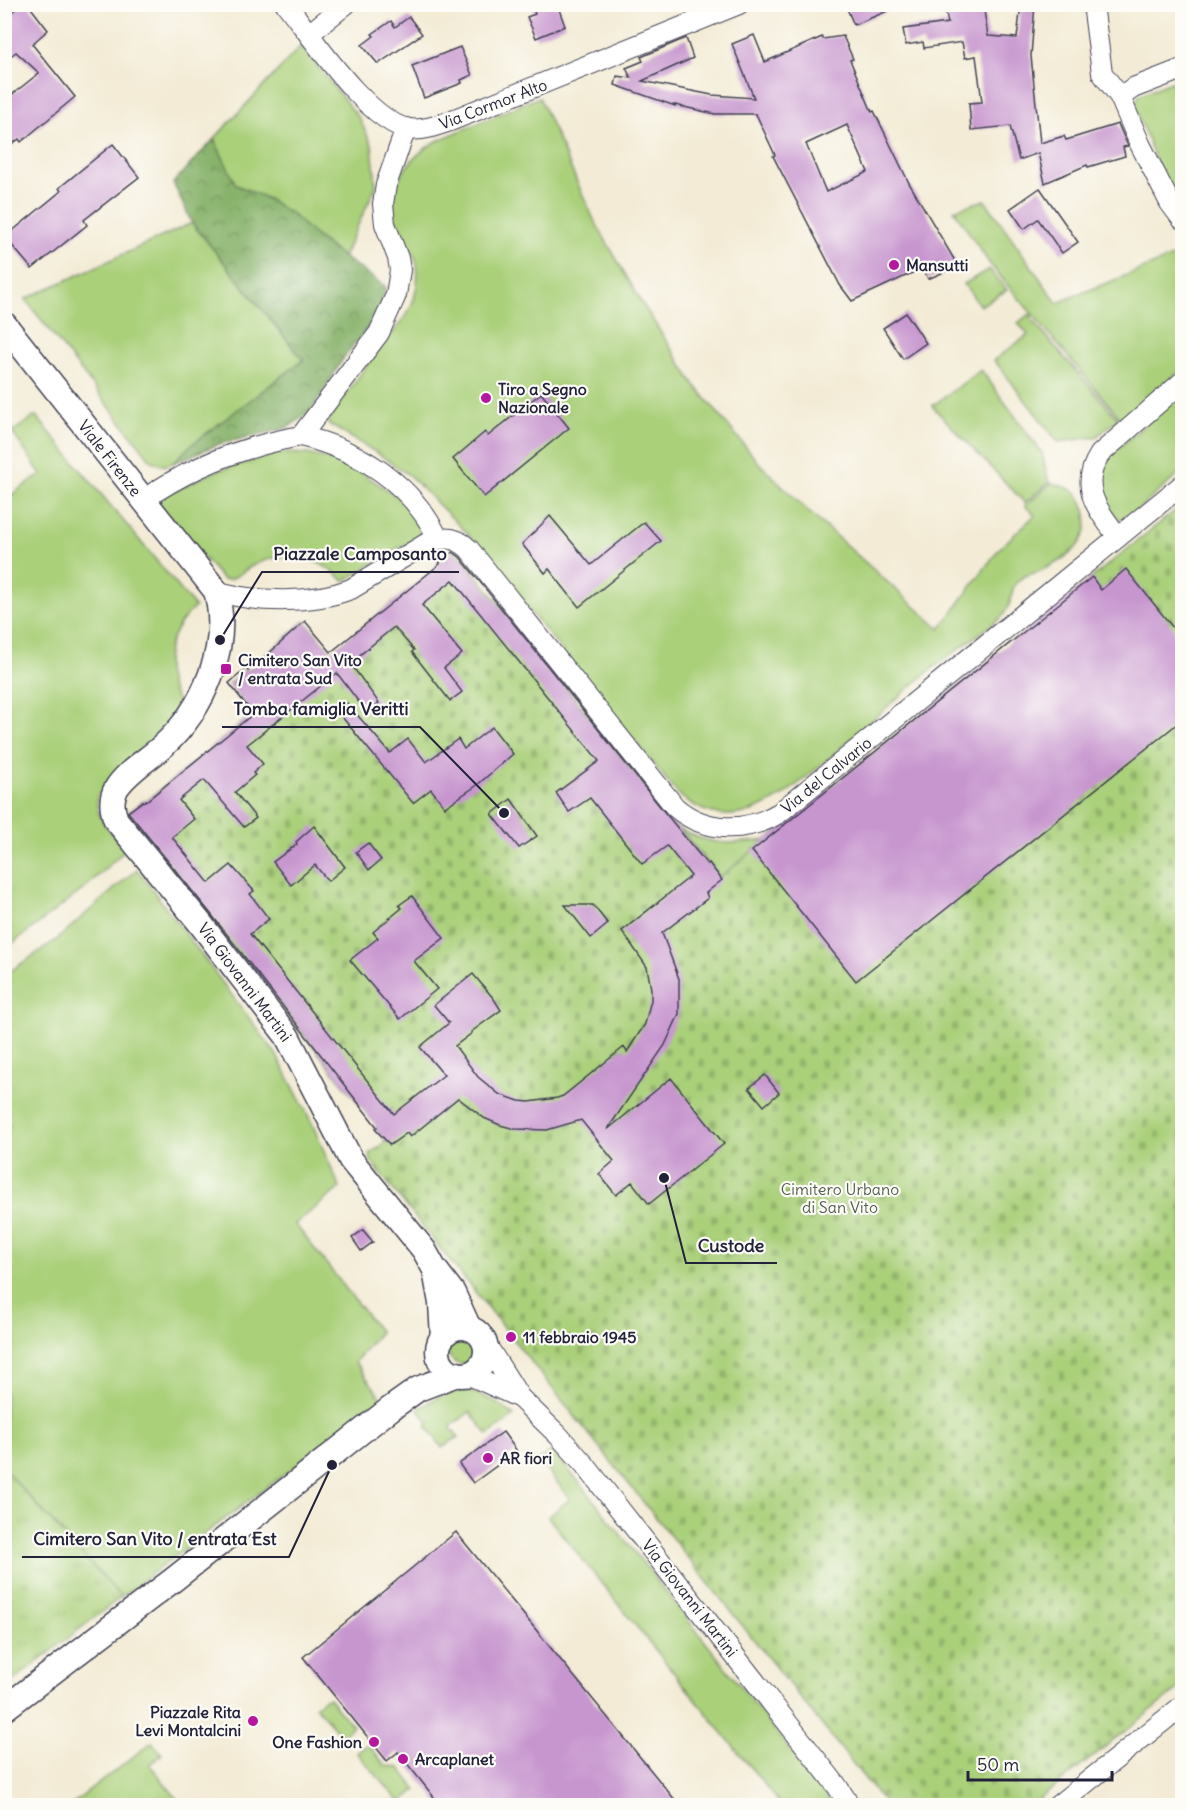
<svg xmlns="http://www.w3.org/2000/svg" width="1187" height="1810" font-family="Delius,sans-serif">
  <defs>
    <pattern id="forest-crowns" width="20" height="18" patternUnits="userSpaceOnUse" patternTransform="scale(1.5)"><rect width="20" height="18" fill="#87b26a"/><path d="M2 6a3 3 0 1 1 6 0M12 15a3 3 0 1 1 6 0" fill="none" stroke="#6e9058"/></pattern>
    <pattern id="cemetery-stones" width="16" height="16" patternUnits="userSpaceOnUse" patternTransform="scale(1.5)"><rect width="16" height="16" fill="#aad07a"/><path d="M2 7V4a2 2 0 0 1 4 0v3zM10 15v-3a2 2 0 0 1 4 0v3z" fill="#92b26a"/></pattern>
    <pattern id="park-tufts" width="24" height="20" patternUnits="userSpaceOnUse" patternTransform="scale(1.5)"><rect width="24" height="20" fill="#aad07a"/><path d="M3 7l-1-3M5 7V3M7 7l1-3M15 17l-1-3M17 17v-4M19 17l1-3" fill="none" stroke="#92b26a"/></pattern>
  </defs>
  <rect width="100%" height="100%" fill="#fdfcf7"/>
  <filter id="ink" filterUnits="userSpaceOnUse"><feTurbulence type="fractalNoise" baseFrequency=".0167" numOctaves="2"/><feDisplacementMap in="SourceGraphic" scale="12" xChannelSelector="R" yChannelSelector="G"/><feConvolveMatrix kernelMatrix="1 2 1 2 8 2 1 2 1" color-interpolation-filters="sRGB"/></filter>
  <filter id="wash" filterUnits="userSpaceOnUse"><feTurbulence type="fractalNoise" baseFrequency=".008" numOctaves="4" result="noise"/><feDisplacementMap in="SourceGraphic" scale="24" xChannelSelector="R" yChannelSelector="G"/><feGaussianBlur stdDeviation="1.35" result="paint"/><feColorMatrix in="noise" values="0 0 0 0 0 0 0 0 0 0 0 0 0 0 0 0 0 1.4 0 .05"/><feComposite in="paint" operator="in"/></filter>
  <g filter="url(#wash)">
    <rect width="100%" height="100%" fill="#f3ebd5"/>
    <g fill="#aad07a" stroke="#66795a" stroke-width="1.5">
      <polygon points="301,46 359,118 372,145 376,186 343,257 270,200 236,185 214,139"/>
      <polygon points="1182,78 1182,210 1160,171 1134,105 1140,94"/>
      <path d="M 539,97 L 594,220 L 643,305 L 694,384 L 758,462 L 810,513 L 940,629 L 999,549 L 1035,515 L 1025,506 L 1051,483 C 1069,487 1079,490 1085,510 C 1094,542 1065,560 1040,571 C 1033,574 1024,575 1019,580 C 1010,588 1013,596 1009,605 C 1007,609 1004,614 1002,617 C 977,636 952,653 928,672 C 891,702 857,735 821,765 C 799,783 777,804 748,812 C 723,820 696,811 677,793 L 466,532 L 410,476 L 377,453 L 327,423 C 343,400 358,377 374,355 C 387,337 407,320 414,299 C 418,286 420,266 413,254 C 409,247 403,242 400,235 C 380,195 404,159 439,140 Z"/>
      <polygon points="985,200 1057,303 1182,253 1182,369 1121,419 989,263 954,210"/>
      <path d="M 192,223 L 303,360 L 190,446 C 176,460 169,474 150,459 L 25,299 Z"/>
      <polygon points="989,269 1007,290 980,306 964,284"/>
      <polygon points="1028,315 1032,315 1031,319 1118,419 1096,437 1058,442 994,360 1028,335 1018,323"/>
      <polygon points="981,370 1042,453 1049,482 1025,503 932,406"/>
      <polygon points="1182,392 1182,472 1124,521 1118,518 1104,502 1099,480 1107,458"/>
      <path d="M 36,416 L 195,607 C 162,637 157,678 186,712 L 97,796 C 95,820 111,833 126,849 L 85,888 L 5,949 L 4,500 L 41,474 L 12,432 Z"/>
      <path d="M 282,453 L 307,454 L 344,462 L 397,496 L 421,524 L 421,532 L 417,539 L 397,549 L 344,581 C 319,556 283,549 252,566 C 242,571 234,582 222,579 L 158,504 L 159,498 L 216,471 Z"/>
      <path d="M 680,829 C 708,846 734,844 766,840 L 720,878 Z"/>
      <polygon points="137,869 276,1054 311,1121 340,1188 295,1224 380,1332 355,1362 383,1400 121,1597 5,1470 4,1130 10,1125 4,1118 5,975 56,940"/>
      <circle cx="462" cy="1350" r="14"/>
      <path d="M 462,1390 C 481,1393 499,1403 514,1416 L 488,1435 L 470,1412 L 450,1427 L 458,1437 L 442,1448 L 426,1425 L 429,1423 L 418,1409 L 445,1393 Z"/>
      <polygon points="552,1451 584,1488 823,1791 831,1805 781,1805 548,1517 570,1499 539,1460"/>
      <polygon points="329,1698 353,1726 342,1736 315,1706 324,1699"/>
      <polygon points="152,1742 162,1754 150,1765 182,1805 71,1805"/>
      <polygon points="368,1744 385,1765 400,1768 417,1790 400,1802 357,1753"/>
    </g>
    <polygon fill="url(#forest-crowns)" stroke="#546a52" stroke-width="1.5" points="214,139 236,185 270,200 293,215 322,242 386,287 378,315 344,357 310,412 287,428 219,444 173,463 190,446 303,360 192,223 173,183"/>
    <polygon fill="url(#cemetery-stones)" stroke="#66795a" stroke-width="1.5" points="1182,505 1182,1686 1032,1805 886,1805 371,1162 370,1154 386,1141 375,1129 377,1126 126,814 143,801 145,802 253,714 229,683 246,669 248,671 305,621 331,652 440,565 439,563 456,549 707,864 709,863 720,877"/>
    <polygon fill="url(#park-tufts)" stroke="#66795a" stroke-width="1.5" points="5,1470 121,1597 5,1687"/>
    <g id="blocks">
      <g fill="#c796cf" fill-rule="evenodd">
        <polygon points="22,4 28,4 48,30 32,44 75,97 21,142 19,139 4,150 4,101 39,73 16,52 4,61 4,18"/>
        <polygon points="531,4 557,4 565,26 536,38 527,17 535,14"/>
        <polygon points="845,4 902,4 902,5 854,25"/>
        <polygon points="944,4 983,4 988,36 1017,38 1021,4 1035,4 1031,56 1040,143 1064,136 1066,140 1118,124 1128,146 1123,147 1125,156 1088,167 1087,165 1045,183 1038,153 1019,160 1010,126 971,130 969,103 982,102 976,56 965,58 962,42 924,48 923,42 906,45 903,29 948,23"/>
        <polygon points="409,17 422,34 378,64 362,45 374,36 372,34 391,21 395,27"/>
        <path d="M 754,35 L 765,62 L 822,37 L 823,39 L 843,36 L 853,59 L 850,60 L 872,112 L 874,111 L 909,183 L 958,266 L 928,279 L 923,268 L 852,301 L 840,285 L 773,156 L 775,155 L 756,114 L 715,114 L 675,105 L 675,106 L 615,85 L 617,76 L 631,78 L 626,68 L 643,61 L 641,57 L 686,38 L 693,58 L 642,81 L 712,95 L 754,98 L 732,44 ZM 847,125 L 868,172 L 826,192 L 806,144 Z"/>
        <polygon points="460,47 472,75 461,80 462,83 424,98 412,66"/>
        <polygon points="113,144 139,177 84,220 87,225 32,269 5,237 61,191 59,188"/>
        <polygon points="1040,188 1078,242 1062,253 1038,219 1024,229 1010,209"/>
        <polygon points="906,313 926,343 903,359 883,328"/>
        <polygon points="541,393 569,428 484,497 453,459 485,432 488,436"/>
        <polygon points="550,516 591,565 644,522 661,541 579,607 549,569 545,573 522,544"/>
        <path d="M 453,552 L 460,557 L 666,814 L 707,864 L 709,863 L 722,880 L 706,893 L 708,898 L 662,933 L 679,979 L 679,1014 L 665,1045 L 607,1130 L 671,1078 L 724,1144 L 649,1204 L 632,1182 L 616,1195 L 599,1174 L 614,1161 L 581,1120 L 547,1130 L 515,1129 L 500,1125 L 484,1118 L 458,1098 L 410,1137 L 407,1133 L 390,1145 L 375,1129 L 377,1127 L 211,914 L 128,812 L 143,801 L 145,802 L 253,714 L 229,683 L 246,669 L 248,671 L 267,655 L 305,621 L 331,652 L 440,564 L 439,563 ZM 453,580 L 599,761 L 556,793 L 569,812 L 590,798 L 642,864 L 667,846 L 691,876 L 622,931 L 647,967 L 651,989 L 651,1000 L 645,1024 L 627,1052 L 624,1047 L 563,1096 L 557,1098 L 529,1102 L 519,1101 L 499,1094 L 478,1077 L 455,1046 L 472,1033 L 471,1032 L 501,1010 L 494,999 L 473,974 L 434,1005 L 449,1023 L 420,1047 L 444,1075 L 394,1114 L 250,934 L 269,919 L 250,894 L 254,891 L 231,865 L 209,883 L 172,837 L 194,819 L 179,800 L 204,780 L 244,827 L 256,818 L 235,792 L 255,775 L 253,773 L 263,764 L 247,745 L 337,673 L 367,713 L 379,703 L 350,663 L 394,627 L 414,650 L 412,652 L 450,701 L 462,692 L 444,668 L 462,654 L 422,605 Z"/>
        <polygon points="1126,569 1182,639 1182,720 856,981 752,851 1092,577 1101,590"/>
        <polygon points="347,703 390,753 408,739 426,762 458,739 464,749 492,727 513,754 476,786 445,807 431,789 413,803 337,711"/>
        <polygon points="511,799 537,836 519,848 492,814"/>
        <polygon points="314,826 345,867 328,881 315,865 291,885 273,862 297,844 296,842"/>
        <polygon points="368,843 381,860 369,870 356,852"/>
        <polygon points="412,896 444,938 414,961 437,989 400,1019 350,960 378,938 373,932 402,908 399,905"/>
        <polygon points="565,905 593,905 608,924 591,938"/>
        <polygon points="765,1075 779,1093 764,1106 749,1088"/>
        <polygon points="363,1230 373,1242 361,1251 352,1238"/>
        <polygon points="503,1432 517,1451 473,1483 459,1464"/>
        <polygon points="456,1532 680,1806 441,1806 398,1752 387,1761 303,1657"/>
      </g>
    </g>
  </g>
  <g filter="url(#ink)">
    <use href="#blocks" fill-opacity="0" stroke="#414052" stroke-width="1.5"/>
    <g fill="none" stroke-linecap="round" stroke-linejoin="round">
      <defs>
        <g id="minor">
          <path d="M 286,4 C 312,37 368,122 409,129 C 423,131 436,126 450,121 L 739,4"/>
          <polyline points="1093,4 1102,73 1120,97 1140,144 1170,203 1182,219"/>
          <polyline points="309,34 346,4"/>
          <polyline points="1120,97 1133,88 1182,69"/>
          <path d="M 301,436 C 359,450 411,483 438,538"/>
          <path d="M 143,500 C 190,467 245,446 301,436 L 379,333 L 396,295 L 400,270 L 398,258 L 385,224 L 383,204 L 386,185 L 406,128"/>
          <path d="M 1118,537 C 1098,510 1078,487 1100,454 L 1182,382"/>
          <path d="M 216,591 C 255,603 312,604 351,589 L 429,542 C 444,536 457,537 469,549 L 675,807 C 705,833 746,833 779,813 L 1182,485"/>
          <polyline points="484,1341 520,1398 558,1435 585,1465 837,1786 850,1806"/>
          <polyline points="467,1374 520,1398"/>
          <polyline points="1057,1806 1182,1706"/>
        </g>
        <g id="tertiary">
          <path d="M 4,324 L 216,591 C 231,646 204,709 163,746 C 149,759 126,772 116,789 C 110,800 112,810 116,820 L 200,923 L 287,1036 L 351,1160 L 424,1250 L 434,1268 L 453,1293 L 469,1328"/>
          <polyline points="436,1276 441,1303 443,1337"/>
          <circle cx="462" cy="1351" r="24"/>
          <polyline points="4,1709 173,1580 390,1409 418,1389 457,1374"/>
        </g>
      </defs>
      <use href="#minor" stroke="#414052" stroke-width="22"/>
      <use href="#tertiary" stroke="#414052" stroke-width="27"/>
      <use href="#minor" stroke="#fff" stroke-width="20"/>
      <use href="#tertiary" stroke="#fff" stroke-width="24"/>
    </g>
  </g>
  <g fill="#b5179e" stroke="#fdfcf7" stroke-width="2">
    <circle cx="894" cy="265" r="6"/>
    <circle cx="486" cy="398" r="6"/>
    <rect x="220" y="663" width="12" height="12" rx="3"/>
    <circle cx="511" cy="1337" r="6"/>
    <circle cx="488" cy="1458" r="6"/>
    <circle cx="253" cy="1721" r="6"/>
    <circle cx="374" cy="1742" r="6"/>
    <circle cx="403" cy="1759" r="6"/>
  </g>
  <g text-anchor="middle" stroke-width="4.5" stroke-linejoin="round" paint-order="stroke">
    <g font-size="16" fill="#22223b" stroke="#fdfcf7">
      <text transform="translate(493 104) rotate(-21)" y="6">Via Cormor Alto</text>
      <text transform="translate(110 458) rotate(52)" y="6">Viale Firenze</text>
      <text transform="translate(826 775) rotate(-39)" y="6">Via del Calvario</text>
      <text transform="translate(245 982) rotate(53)" y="6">Via Giovanni Martini</text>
      <text transform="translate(690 1598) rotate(52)" y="6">Via Giovanni Martini</text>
    </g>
    <g font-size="16" font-weight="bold" fill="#22223b" stroke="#fdfcf7" text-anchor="start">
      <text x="906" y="271">Mansutti</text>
      <text x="498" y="395">Tiro a Segno<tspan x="498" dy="18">Nazionale</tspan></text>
      <text x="238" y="666">Cimitero San Vito<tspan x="238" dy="18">/ entrata Sud</tspan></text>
      <text x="523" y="1343">11 febbraio 1945</text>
      <text x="500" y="1464">AR fiori</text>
      <text x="241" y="1718" text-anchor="end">Piazzale Rita<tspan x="241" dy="18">Levi Montalcini</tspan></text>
      <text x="362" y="1748" text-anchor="end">One Fashion</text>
      <text x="415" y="1765">Arcaplanet</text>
    </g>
    <g font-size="16" fill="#525f51" stroke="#fdfcf7">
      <text x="840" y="1195">Cimitero Urbano<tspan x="840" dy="18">di San Vito</tspan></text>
    </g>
  </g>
  <path fill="none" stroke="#22223b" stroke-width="2" d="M220 640L262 572H459M504 813L420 727H222M664 1178L686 1263H777M332 1465L289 1557H22"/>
  <g fill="#22223b" stroke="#fdfcf7" stroke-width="2">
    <circle cx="220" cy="640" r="6"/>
    <circle cx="504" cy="813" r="6"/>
    <circle cx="664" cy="1178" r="6"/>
    <circle cx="332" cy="1465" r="6"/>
  </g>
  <g font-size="18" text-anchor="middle" font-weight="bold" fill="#22223b" stroke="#fdfcf7" stroke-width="4.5" stroke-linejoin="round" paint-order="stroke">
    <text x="360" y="560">Piazzale Camposanto</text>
    <text x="321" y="715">Tomba famiglia Veritti</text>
    <text x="731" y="1252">Custode</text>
    <text x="155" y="1545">Cimitero San Vito / entrata Est</text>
  </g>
  <rect width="1187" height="1810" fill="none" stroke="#fdfcf7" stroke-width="24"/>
  <path d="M968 1771v9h144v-9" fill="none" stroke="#22223b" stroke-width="3"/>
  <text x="977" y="1771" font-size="18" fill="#22223b" stroke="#fdfcf7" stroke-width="4.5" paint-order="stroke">50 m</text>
</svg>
